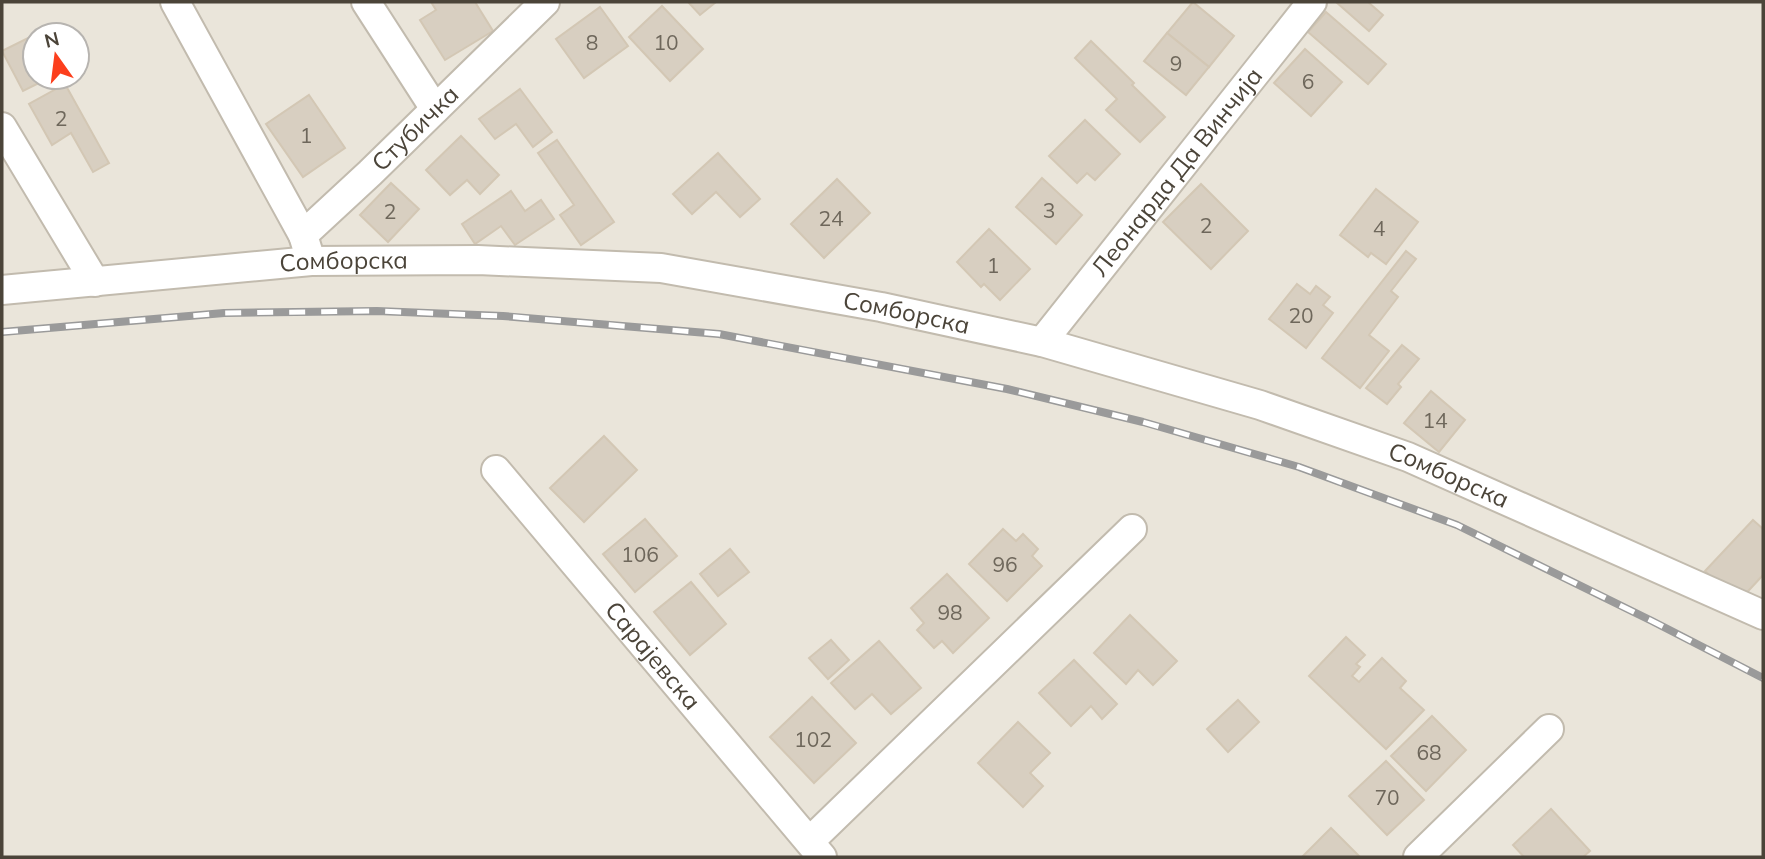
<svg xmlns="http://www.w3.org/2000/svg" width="1765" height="859" font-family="Mulish,sans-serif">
  <rect width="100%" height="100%" fill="#f6f3ec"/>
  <path fill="#eae5da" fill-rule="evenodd" d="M 2,2 L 1763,2 L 1763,857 L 2,857 ZM 35,35 L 77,35 L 77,77 L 35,77 Z"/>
  <g fill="#d8cfc1" stroke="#d3c7b4" stroke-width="2">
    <polygon points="431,2 475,2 493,31 445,60 420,20 436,10"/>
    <polygon points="688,2 716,2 700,15"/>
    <polygon points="1193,2 1234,36 1209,67 1167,33"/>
    <polygon points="1336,2 1368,2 1383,15 1369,31"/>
    <polygon points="662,6 703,49 670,81 629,37"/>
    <polygon points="600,7 628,46 584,78 556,39"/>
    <polygon points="1326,12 1386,64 1368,84 1308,32"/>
    <polygon points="38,33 39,35 35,35 35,77 51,77 23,91 2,51"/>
    <polygon points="1167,33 1209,67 1186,95 1144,61"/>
    <polygon points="1091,41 1134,83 1132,85 1165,117 1140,142 1106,110 1117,99 1075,58"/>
    <polygon points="1305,49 1342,82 1311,116 1274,83"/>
    <polygon points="65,84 109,163 93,172 71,133 52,145 29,104"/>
    <polygon points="520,89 552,132 533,147 516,124 495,139 479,119"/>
    <polygon points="309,95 345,148 303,177 266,124"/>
    <polygon points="1085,120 1120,154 1095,180 1087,173 1077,183 1049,156"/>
    <polygon points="461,136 499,175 480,194 467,180 450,195 426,170"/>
    <polygon points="557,140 614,222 581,245 560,215 574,205 538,153"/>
    <polygon points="718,153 760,199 740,217 716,192 692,214 673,194"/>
    <polygon points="1042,178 1082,215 1056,244 1016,207"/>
    <polygon points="837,179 870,213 824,258 791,224"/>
    <polygon points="391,183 419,209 388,242 360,215"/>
    <polygon points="1201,184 1248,231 1211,269 1163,222"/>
    <polygon points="1376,189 1418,222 1386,264 1371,253 1368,257 1340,235"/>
    <polygon points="511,191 525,211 541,200 554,219 515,245 501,226 475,244 462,224"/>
    <polygon points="989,229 1030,269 1000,300 984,284 981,287 957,262"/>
    <polygon points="1406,251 1416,259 1391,291 1398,297 1369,335 1389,351 1360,388 1322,358"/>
    <polygon points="1297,284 1310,294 1316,286 1330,297 1323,305 1333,313 1306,348 1269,319"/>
    <polygon points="1402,345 1419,359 1398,384 1401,387 1387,404 1366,388"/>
    <polygon points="1431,391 1465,420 1439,452 1404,423"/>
    <polygon points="604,436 637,470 584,522 550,488"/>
    <polygon points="645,519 677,556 635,592 603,554"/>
    <polygon points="1753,520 1763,529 1763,575 1738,602 1705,571"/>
    <polygon points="1003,529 1016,541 1023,534 1038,549 1032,556 1042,566 1007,601 969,564"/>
    <polygon points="730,549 749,572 718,596 700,574"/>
    <polygon points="947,574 989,618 953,653 942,641 934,648 917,630 924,623 911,608"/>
    <polygon points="691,582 726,624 690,655 654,612"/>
    <polygon points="1130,615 1177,661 1153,685 1138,670 1126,684 1094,653"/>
    <polygon points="1346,637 1365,655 1356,664 1360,667 1352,676 1359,682 1382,658 1406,681 1400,688 1424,710 1386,749 1309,676"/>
    <polygon points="831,640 849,660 828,679 809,658"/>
    <polygon points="879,641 921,688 891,714 872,694 855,709 831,683"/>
    <polygon points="1074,660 1117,704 1102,719 1091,706 1071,726 1039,693"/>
    <polygon points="812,697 856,743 814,783 770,737"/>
    <polygon points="1238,700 1259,722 1228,752 1207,729"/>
    <polygon points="1432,716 1466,750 1426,791 1391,756"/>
    <polygon points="1018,722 1050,753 1030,773 1043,786 1023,807 978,763"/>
    <polygon points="1386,761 1424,800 1387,835 1349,796"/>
    <polygon points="1551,809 1590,851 1583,857 1524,857 1513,845"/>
    <polygon points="1331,828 1360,857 1302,857"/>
  </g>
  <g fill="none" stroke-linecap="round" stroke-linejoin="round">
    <defs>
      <g id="street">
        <polyline points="175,2 303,235"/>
        <polyline points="366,2 435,109"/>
        <polyline points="2,127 95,282"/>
        <path id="s1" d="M 311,261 L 303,235 L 370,173 L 545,2"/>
        <path id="s2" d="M 2,290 L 311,261 L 478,260 L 661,268 L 881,307 L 1042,342 L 1260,405 L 1408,457 L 1763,615"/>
        <path id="s3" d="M 1042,342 L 1312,2"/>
        <path id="s4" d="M 496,470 L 822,857"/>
        <polyline points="810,841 1132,529"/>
        <polyline points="1418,857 1549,729"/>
      </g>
    </defs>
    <use href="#street" stroke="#c2bbae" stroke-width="32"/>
    <use href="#street" stroke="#fff" stroke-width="28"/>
    <defs>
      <polyline id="rail" points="2,332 224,313 377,311 503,316 719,334 1007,389 1143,422 1299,467 1457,525 1652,621 1763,678"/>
    </defs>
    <use href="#rail" stroke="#9a9a9a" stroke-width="8"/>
    <use href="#rail" stroke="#fff" stroke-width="5" stroke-dasharray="16" stroke-linecap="butt"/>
  </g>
  <g text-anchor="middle" stroke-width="5" stroke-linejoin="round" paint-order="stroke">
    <g font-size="21" fill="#6e675b">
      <text x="592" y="50">8</text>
      <text x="666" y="50">10</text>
      <text x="1176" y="71">9</text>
      <text x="1308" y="89">6</text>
      <text x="61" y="126">2</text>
      <text x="306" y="143">1</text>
      <text x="1049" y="218">3</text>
      <text x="390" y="219">2</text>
      <text x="831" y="226">24</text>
      <text x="1206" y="233">2</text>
      <text x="1379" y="236">4</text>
      <text x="993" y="273">1</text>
      <text x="1301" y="323">20</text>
      <text x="1435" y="428">14</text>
      <text x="640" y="562">106</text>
      <text x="1005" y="572">96</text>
      <text x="950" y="620">98</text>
      <text x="813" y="747">102</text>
      <text x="1429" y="760">68</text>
      <text x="1387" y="805">70</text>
    </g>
    <g font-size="24" fill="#4b4439" stroke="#fff">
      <text dy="8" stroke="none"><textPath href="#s1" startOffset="182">Стубичка</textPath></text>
      <text dy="8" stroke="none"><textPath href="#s3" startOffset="217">Леонарда Да Винчија</textPath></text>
      <text dy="8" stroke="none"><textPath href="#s2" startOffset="343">Сомборска</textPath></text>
      <text dy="8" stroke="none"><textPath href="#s2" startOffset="910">Сомборска</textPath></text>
      <text dy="8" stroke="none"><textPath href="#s2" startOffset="1477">Сомборска</textPath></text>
      <text dy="8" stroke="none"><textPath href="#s4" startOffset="243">Сарајевска</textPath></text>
    </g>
  </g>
  <rect width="1765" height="859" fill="none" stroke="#4b4439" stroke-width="7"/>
  <g transform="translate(56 56) rotate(346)"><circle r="33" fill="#ffffff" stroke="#b7b4b0" stroke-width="2"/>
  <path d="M0-5L12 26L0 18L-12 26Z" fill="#fc3f1d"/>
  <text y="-10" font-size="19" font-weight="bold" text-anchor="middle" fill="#4b4439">N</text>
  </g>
</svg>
